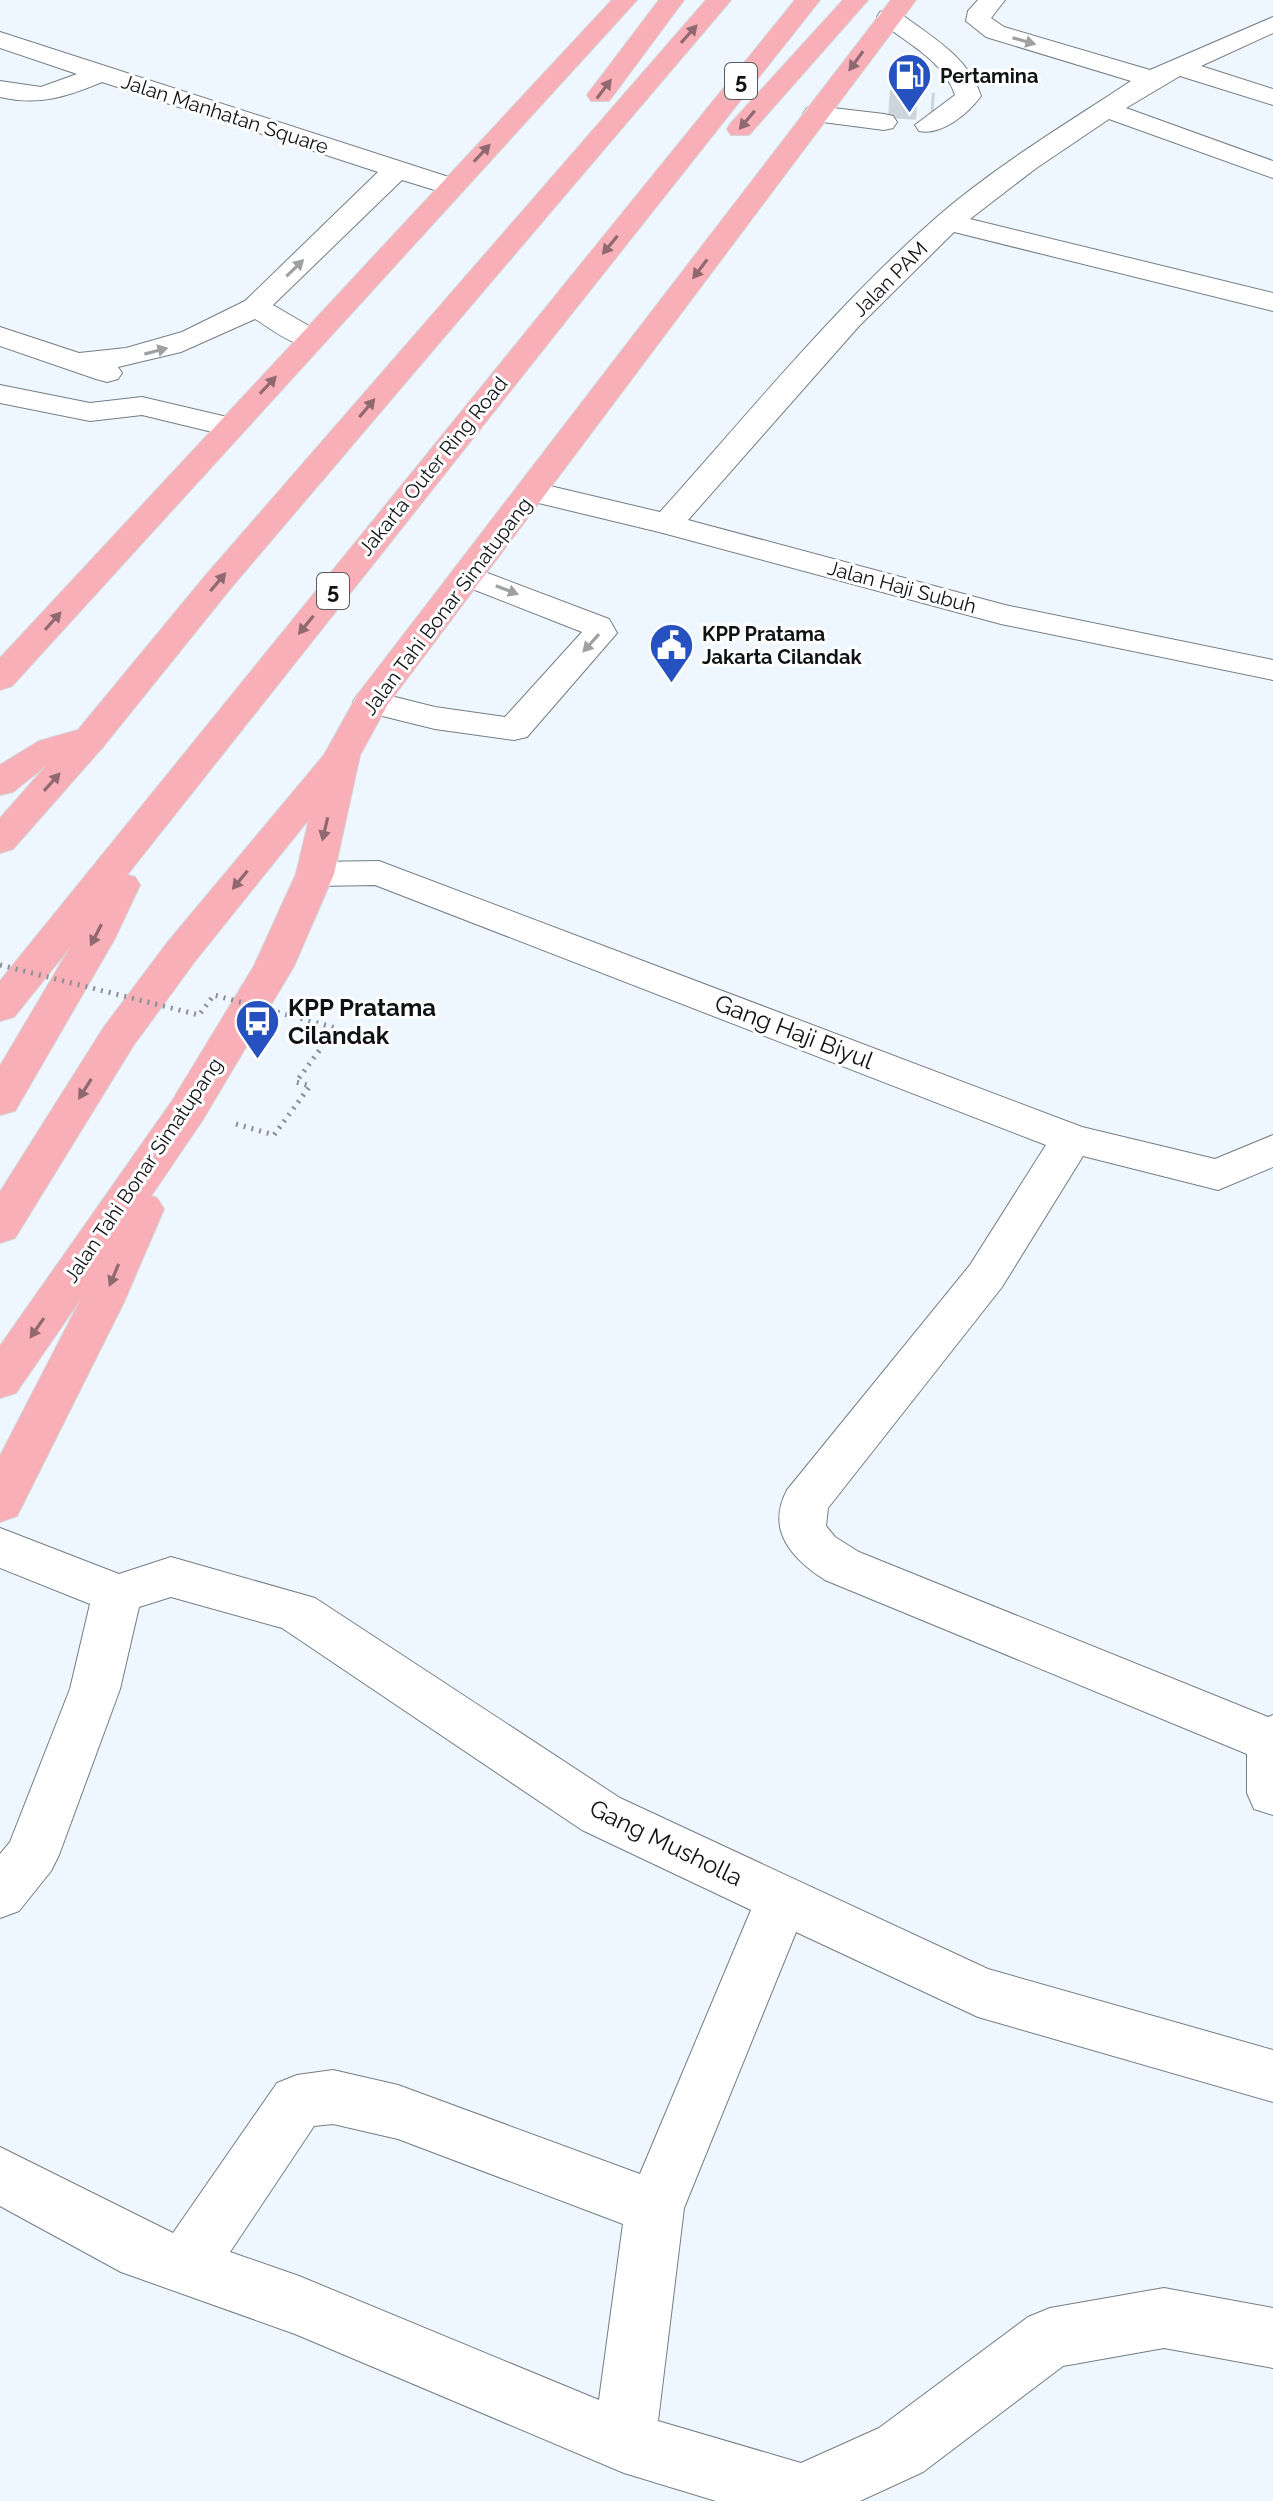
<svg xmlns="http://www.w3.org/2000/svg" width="1273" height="2501" font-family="Raleway,sans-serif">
  <rect width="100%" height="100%" fill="#eef7ff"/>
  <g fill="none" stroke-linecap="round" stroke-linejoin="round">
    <polyline stroke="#cdd5dc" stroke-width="28" stroke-dasharray="28 14" stroke-linecap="butt" points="889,104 934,107"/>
    <defs>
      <g id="minor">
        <path d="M 978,0 L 1005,0 L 991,18 L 1004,27 L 1150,70 L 1273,17 L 1273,33 L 1201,66 L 1273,89 L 1273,105 L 1180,76 L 1126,108 L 1273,161 L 1273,178 L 1109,119 L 1035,169 L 970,219 L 1273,293 L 1273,311 L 954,232 L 859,326 L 688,520 L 1005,605 L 1273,660 L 1273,680 L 1001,624 L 659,532 L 522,499 L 517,492 L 522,485 L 533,482 L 660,512 C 750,412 836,305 938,216 C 997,165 1066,124 1131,81 L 986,37 L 966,21 L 968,11 Z"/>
        <path d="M 889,10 L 898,12 C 929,35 969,57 981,96 C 968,114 941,136 919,131 L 915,125 L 955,95 C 945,62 906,42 880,22 L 877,17 L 880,12 Z"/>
        <path d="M 0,32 L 461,181 L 465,187 L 461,193 L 451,195 L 402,180 L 273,305 L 321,333 L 325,339 L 321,345 C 297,351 275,331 255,319 L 181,352 L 118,367 L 122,373 L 118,379 L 107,382 L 96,379 L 0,346 L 0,327 L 79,353 L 126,348 L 182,332 L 245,301 L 378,172 L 102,82 C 66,97 39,106 0,97 L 0,81 L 41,87 L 77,74 L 0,48 Z"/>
        <polygon points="816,106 884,114 893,116 897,122 893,128 884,130 807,120 803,114 807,108"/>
        <polygon points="0,385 90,403 142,397 240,420 245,427 240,434 229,436 142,415 90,421 0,403"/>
        <polygon points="469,566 609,619 617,633 527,737 514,740 435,729 358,710 353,702 358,694 371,691 435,707 505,717 582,632 457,583 452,576 457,569"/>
        <path d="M 379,861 L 1082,1127 L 1215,1159 L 1273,1135 L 1273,1167 L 1218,1190 L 1083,1156 L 1002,1287 L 828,1508 L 826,1526 L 835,1537 L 859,1552 L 1268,1717 L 1273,1715 L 1273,1815 L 1254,1809 L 1247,1793 L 1247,1754 L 825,1580 C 791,1558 766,1530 787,1490 L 970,1265 L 1046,1145 L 375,885 L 315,886 L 302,882 L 296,874 L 302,866 L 315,862 Z"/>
        <path d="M 0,1528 L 119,1574 L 171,1557 L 315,1598 L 620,1798 L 988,1969 L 1273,2050 L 1273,2102 L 978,2017 L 796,1932 L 684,2208 L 658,2421 L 801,2463 L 879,2428 L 1028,2317 L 1050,2308 L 1164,2288 L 1273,2308 L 1273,2368 L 1164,2348 L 1063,2366 L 923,2472 L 860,2501 L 716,2501 L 624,2473 L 295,2334 L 121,2272 L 0,2206 L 0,2147 L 173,2233 L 277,2083 L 297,2075 L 333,2070 L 398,2085 L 640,2174 L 751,1910 L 582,1830 L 282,1628 L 171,1597 L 139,1607 L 120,1689 L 59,1855 L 51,1871 L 19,1911 L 0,1918 L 0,1854 L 10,1842 L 70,1689 L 90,1604 L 0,1568 ZM 333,2124 L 398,2139 L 623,2224 L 599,2400 L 299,2276 L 230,2252 L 314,2126 Z"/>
      </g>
      <g id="highway">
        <polygon points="612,0 637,0 12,686 0,690 0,658"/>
        <polygon points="659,0 684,0 609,101 591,101 587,95"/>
        <polygon points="706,0 731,0 230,589 102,748 13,849 0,853 0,818 47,765 13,792 0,795 0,765 39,741 78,730 206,575"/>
        <polygon points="795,0 820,0 127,875 135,877 140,885 114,940 15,1111 0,1115 0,1066 71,946 14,1017 0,1021 0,981"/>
        <polygon points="843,0 868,0 749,135 731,135 727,129 731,123"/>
        <polygon points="891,0 916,0 388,704 360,755 334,874 294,966 202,1121 151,1196 157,1198 164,1209 124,1302 17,1516 0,1522 0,1456 82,1297 16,1393 0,1398 0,1346 172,1101 254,966 296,874 309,819 195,961 133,1046 15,1238 0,1243 0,1192 104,1027 167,943 324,755 358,694"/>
      </g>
    </defs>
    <use href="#minor" stroke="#757d84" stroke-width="2"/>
    <use href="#highway" stroke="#d4d4d5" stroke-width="2"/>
    <polyline stroke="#8a8f95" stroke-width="5" stroke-dasharray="2 6" stroke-linecap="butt" points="236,1124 274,1135 310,1086 296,1082 336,1028"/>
    <use href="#minor" fill="#fff" fill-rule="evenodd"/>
    <use href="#highway" fill="#f8afb8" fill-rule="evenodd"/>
    <polyline stroke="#8a8f95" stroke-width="5" stroke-dasharray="2 6" stroke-linecap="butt" points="0,965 199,1015 214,995 336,1028"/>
  </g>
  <defs><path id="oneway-solid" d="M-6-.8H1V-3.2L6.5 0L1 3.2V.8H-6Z" transform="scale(2)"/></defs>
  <g fill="#90686f">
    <use href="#oneway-solid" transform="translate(689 34) rotate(-48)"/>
    <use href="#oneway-solid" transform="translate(856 61) rotate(126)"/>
    <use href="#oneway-solid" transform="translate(604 89) rotate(-53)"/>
    <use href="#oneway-solid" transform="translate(747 120) rotate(130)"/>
    <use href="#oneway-solid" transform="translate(482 153) rotate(-47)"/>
    <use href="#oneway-solid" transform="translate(610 245) rotate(129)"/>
    <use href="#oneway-solid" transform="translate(700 269) rotate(127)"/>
    <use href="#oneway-solid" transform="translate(268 385) rotate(-47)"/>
    <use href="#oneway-solid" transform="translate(367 408) rotate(-50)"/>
    <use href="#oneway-solid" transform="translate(218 582) rotate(-50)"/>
    <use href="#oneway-solid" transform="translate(53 621) rotate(-48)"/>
    <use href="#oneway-solid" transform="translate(306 625) rotate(129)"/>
    <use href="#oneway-solid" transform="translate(52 782) rotate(-48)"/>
    <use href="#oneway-solid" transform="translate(325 829) rotate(103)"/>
    <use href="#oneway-solid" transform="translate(240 880) rotate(129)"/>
    <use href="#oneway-solid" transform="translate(96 935) rotate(117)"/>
    <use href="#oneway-solid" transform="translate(85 1089) rotate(122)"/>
    <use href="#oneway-solid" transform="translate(114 1275) rotate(113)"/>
    <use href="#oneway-solid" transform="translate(37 1328) rotate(125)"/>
  </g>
  <g fill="#9fa0a1">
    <use href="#oneway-solid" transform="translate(1024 41) rotate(16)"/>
    <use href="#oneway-solid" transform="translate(295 268) rotate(-44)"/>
    <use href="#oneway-solid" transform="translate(156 351) rotate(-15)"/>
    <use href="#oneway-solid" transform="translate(507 590) rotate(21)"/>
    <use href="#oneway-solid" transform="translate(591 643) rotate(132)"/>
  </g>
  <defs>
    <symbol id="fuel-pin" viewBox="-11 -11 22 30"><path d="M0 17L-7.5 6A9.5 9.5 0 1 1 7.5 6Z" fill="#2552c0" stroke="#fff"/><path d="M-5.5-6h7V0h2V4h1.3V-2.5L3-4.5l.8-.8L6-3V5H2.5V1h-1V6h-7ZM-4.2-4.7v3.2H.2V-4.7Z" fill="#fff"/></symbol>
    <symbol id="civic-pin" viewBox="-11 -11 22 30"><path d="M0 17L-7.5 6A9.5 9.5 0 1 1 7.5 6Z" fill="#2552c0" stroke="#fff"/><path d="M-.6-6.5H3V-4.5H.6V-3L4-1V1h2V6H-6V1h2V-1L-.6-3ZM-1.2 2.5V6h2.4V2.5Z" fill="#fff"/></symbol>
    <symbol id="bus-pin" viewBox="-11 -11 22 30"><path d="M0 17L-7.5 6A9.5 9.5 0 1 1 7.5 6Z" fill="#2552c0" stroke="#fff"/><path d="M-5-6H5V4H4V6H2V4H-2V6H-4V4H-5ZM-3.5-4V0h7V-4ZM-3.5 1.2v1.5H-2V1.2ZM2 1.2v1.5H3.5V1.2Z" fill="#fff"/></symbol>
  </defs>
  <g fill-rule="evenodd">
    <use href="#fuel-pin" x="884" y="50" width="51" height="69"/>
    <use href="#civic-pin" x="646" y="620" width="51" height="69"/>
    <use href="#bus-pin" x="232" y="996" width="51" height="69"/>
  </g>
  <g text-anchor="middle" stroke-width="6" stroke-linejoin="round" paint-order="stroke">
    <g font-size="20" font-weight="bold" fill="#101215" stroke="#fff" text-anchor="start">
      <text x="940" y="83">Pertamina</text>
      <text x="702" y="641">KPP Pratama<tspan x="702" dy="23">Jakarta Cilandak</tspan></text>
    </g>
    <g font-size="20" fill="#101215" stroke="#fff">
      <text transform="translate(225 114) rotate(18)" y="7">Jalan Manhatan Square</text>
      <text transform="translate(890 279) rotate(-45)" y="7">Jalan PAM</text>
      <text transform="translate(433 466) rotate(-51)" y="7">Jakarta Outer Ring Road</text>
      <text transform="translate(902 587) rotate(15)" y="7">Jalan Haji Subuh</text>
      <text transform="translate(447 606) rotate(-53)" y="7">Jalan Tahi Bonar Simatupang</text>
      <text transform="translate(143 1170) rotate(-56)" y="7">Jalan Tahi Bonar Simatupang</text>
    </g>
    <g fill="#fff" stroke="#58595b" stroke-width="2">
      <rect x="725" y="63" width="32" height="36" rx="6"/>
      <rect x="317" y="573" width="32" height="36" rx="6"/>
    </g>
    <g font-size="22" font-weight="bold" fill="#101215">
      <text x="741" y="89">5</text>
      <text x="333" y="599">5</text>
    </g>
    <g font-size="24" font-weight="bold" fill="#101215" stroke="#fff" text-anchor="start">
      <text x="288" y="1016">KPP Pratama<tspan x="288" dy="28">Cilandak</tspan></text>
    </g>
    <g font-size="24" fill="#101215" stroke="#fff">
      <text transform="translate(794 1032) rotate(21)" y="8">Gang Haji Biyul</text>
      <text transform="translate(666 1843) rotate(26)" y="8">Gang Musholla</text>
    </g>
  </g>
</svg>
